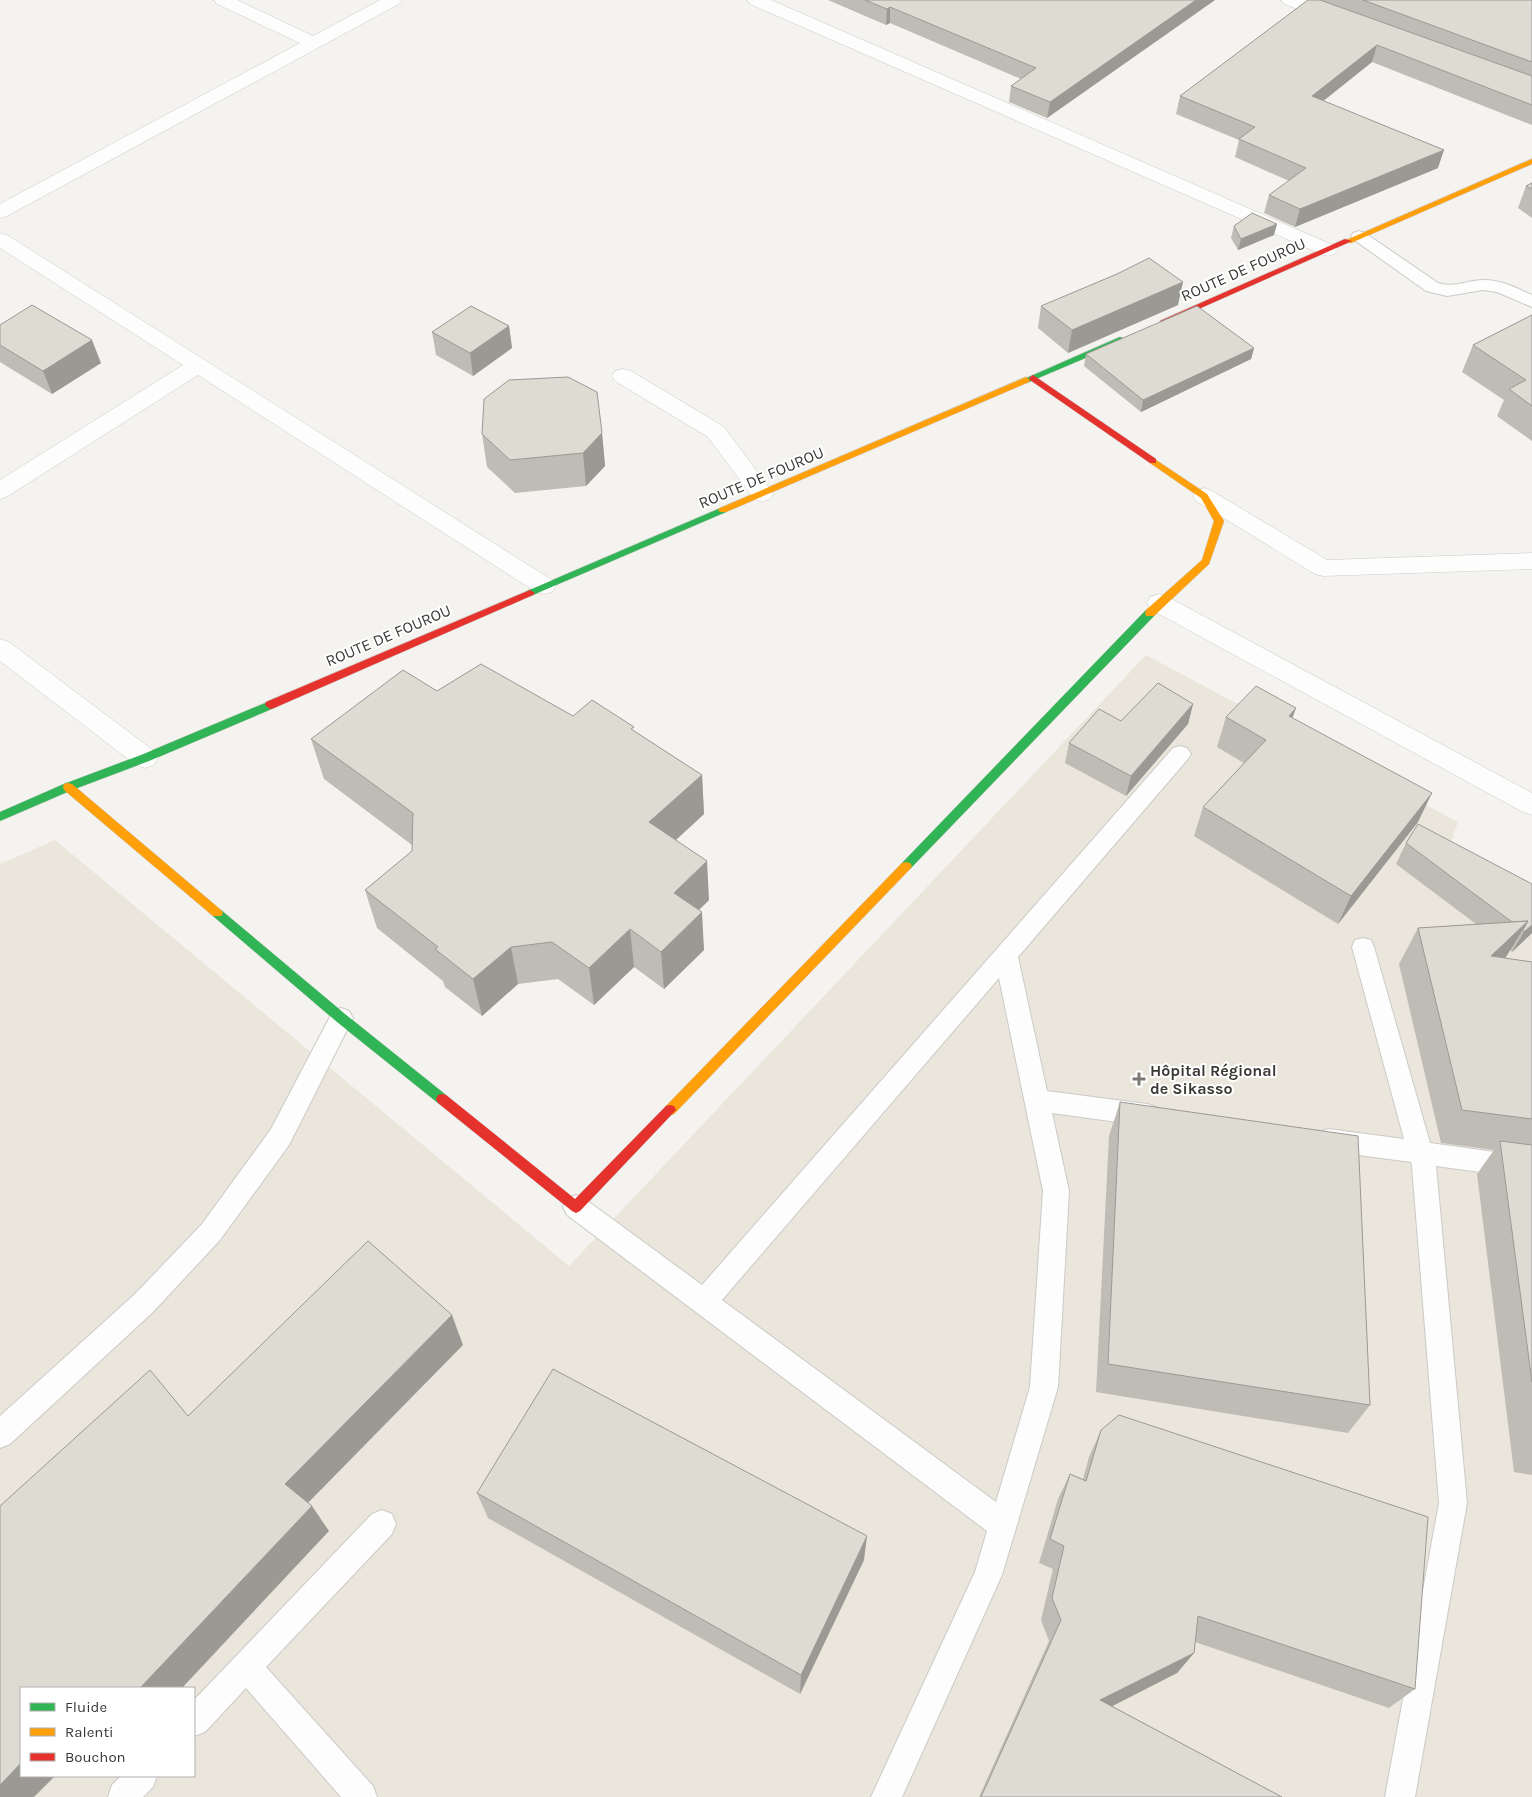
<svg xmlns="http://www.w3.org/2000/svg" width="1532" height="1797" font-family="Karla,sans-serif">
  <rect width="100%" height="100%" fill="#f4f3ef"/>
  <path fill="#eae6dc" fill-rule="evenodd" d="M 1146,655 L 1458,822 L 1449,847 L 1532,893 L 1532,1797 L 0,1797 L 0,864 L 55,840 L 569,1266 ZM 21,1688 L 194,1688 L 194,1776 L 21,1776 Z"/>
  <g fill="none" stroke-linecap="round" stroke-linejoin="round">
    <defs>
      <g id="lane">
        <path d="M 1359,231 L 1365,233 L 1438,283 C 1454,288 1468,280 1484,280 C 1502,280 1516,288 1532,295 L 1532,307 L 1497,292 L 1483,290 L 1447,296 L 1426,291 L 1353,239 L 1351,236 L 1353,233 Z"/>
        <path d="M 1180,746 L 1187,748 L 1191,754 L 1187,760 L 1018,957 L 1047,1091 L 1147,1104 L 1156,1107 L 1159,1115 L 1156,1123 L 1147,1126 L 1052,1113 L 1069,1191 L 1058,1387 L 1002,1575 L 902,1797 L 871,1797 L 975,1572 L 987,1531 L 567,1215 L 563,1207 L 567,1199 L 576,1195 L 585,1199 L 702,1285 L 1173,748 ZM 999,978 L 1043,1191 L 1030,1387 L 996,1502 L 722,1300 Z"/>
        <polygon points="1363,938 1371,940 1374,947 1430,1143 1532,1157 1532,1179 1436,1166 1467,1503 1415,1797 1385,1797 1439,1503 1412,1166 1411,1162 1328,1151 1319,1148 1316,1140 1319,1132 1328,1129 1404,1139 1352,947 1355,940"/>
        <polygon points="341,1008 349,1011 353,1018 289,1145 220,1240 153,1312 10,1444 0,1448 0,1416 135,1294 202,1224 271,1129 333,1011"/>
        <polygon points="382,1510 392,1514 396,1524 392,1534 266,1667 373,1786 377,1797 341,1797 246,1688 205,1732 194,1736 194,1700 372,1514"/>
        <polygon points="121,1776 157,1776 153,1787 143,1797 108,1797 112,1785"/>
      </g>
      <g id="street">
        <polygon points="214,0 237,0 313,36 380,0 402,0 399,4 7,216 0,218 0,204 300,43 217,4"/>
        <polygon points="747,0 771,0 1335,246 1338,250 1335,254 1328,256 1321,254 750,4"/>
        <polygon points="1281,0 1306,0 1342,13 1345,17 1342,21 1336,22 1330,21 1284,4"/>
        <polygon points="0,233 7,235 552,580 556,586 552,592 544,594 536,592 198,375 8,496 0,499 0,480 183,365 0,248"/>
        <polygon points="623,369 631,371 724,427 770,489 773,494 770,499 762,502 754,499 708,437 615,381 612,376 615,371"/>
        <polygon points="1204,488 1212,491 1327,560 1532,553 1532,569 1323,576 1315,574 1196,501 1193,496 1196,491"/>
        <polygon points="1159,594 1168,597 1532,793 1532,815 1523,812 1150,609 1147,603 1150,597"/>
        <polygon points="0,639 9,642 154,751 158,758 154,765 145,768 136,765 0,661"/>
      </g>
      <g id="fast">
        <polygon points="1120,337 1123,338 1123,342 1029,382 1026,383 1022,380"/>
        <polygon points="723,507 728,510 726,512 533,595 530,596 525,593 527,591"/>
        <polygon points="1150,609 1154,610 1155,613 1154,616 910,869 902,869 900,866 902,863 1146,610"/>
        <polygon points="270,701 274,702 275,705 274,708 149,761 72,790 0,821 0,812 64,784 141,755"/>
        <polygon points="217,908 221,910 345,1014 446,1095 448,1099 446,1103 442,1104 438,1103 337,1022 213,916 211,913 213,910"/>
      </g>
      <g id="slow">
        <polygon points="1532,159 1532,164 1351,243 1344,241"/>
        <polygon points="1026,377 1030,380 1029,382 726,512 720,512 718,510 720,508"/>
        <polygon points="1153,458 1207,494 1224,521 1209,564 1154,616 1146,616 1145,613 1146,610 1202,560 1214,521 1201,498 1150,463 1148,461"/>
        <polygon points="68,783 72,784 221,910 223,913 221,916 213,916 64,790 63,787 64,784"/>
        <polygon points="906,862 910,863 912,866 910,869 674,1114 670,1115 666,1114 664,1110 666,1106 902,863"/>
      </g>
      <g id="jam">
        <polygon points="1345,239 1352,241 1167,323 1161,323 1160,321"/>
        <polygon points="1033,375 1156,459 1156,463 1150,463 1030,380 1029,378"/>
        <polygon points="530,590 535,593 533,595 274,708 270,709 265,705 266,702"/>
        <polygon points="442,1094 446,1095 575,1199 666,1106 670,1105 674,1106 676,1110 580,1211 576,1213 572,1211 438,1103 436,1099 438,1095"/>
      </g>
    </defs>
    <use href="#lane" stroke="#cbcac7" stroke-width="2"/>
    <use href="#street" stroke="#cbcac7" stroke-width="1"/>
    <use href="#fast" stroke="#cbcac7" stroke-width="1"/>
    <use href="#slow" stroke="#cbcac7" stroke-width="1"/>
    <use href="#jam" stroke="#cbcac7" stroke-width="1"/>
    <use href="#lane" fill="#fdfdfd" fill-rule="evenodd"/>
    <use href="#street" fill="#fdfdfd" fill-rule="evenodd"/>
    <use href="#fast" fill="#30b455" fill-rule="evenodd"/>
    <use href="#slow" fill="#ff9f0a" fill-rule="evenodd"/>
    <use href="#jam" fill="#e5322d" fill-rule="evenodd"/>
  </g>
  <g fill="#bfbcb5">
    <polygon points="828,0 1215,0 1047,118 1009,102 1011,86 1021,79 890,23 886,25"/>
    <polygon points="1322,0 1532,0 1532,125 1372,62 1323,101 1438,168 1295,227 1264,213 1269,195 1289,181 1235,157 1239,140 1176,114 1180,96"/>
    <polygon points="1532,183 1532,218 1518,208 1526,186"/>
    <polygon points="1234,226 1274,235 1238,250 1231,238"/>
    <polygon points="1178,305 1068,353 1038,328 1041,306"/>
    <polygon points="1532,315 1532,441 1497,416 1504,400 1462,372 1473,345"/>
    <polygon points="0,325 101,363 52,394 0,362"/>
    <polygon points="509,326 512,348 473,376 436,355 432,332"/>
    <polygon points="1254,348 1251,359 1141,412 1084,366 1086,354"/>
    <polygon points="602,433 605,466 586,486 515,493 487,467 482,434"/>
    <polygon points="437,691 573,716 634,731 702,775 704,814 676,840 709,900 699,910 704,950 664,989 634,967 594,1005 558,979 518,984 482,1016 445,987 443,981 377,928 365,890 412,851 412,845 324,779 311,739"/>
    <polygon points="1193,704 1188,724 1126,796 1065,763 1069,743 1121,721"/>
    <polygon points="1296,708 1292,718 1418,822 1338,924 1194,836 1203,807 1244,763 1217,747 1226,717"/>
    <polygon points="1406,843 1532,884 1532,933 1512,952 1510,950 1505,958 1532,962 1532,1475 1514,1472 1477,1174 1494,1150 1441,1143 1399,964 1418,928 1476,924 1396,864"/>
    <polygon points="1120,1102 1370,1405 1348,1433 1096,1392 1109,1136"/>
    <polygon points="1101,1430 1415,1689 1389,1708 1195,1642 1194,1653 1177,1673 1112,1706 1282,1797 979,1797 1049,1641 1041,1620 1053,1569 1039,1563 1058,1499 1070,1474 1083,1479 1089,1457"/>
    <polygon points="477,1493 864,1560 800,1694 488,1518"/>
  </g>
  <g fill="#9b9994">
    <polygon points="1196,0 1215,0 1047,118 1050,102"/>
    <polygon points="890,7 890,23 886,25 887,9"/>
    <polygon points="1377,45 1372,62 1307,114 1312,96"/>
    <polygon points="1444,150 1438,168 1295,227 1300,209"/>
    <polygon points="1277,224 1274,235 1238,250 1241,239"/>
    <polygon points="1183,282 1178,305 1068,353 1072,330"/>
    <polygon points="509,326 512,348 473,376 470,353"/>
    <polygon points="92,340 101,363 52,394 43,371"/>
    <polygon points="1254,348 1251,359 1141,412 1143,400"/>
    <polygon points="602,433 605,466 586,486 583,453"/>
    <polygon points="1193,704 1188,724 1126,796 1131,776"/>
    <polygon points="1296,708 1285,738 1289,716"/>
    <polygon points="702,775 704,814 653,861 649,822"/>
    <polygon points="1432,793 1418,822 1338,924 1351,896"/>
    <polygon points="707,861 709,900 677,931 674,893"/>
    <polygon points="702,912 704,950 664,989 661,952"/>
    <polygon points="1528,921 1506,957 1470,991 1491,956"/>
    <polygon points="1532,925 1532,933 1512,952 1524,932"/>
    <polygon points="630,929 634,967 594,1005 589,968"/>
    <polygon points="511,947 518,984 482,1016 473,979"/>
    <polygon points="452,1315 463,1345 302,1509 285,1484"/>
    <polygon points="312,1506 329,1531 182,1688 140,1688"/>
    <polygon points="867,1536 864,1560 800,1694 801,1675"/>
    <polygon points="1194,1653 1177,1673 1087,1719 1100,1700"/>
    <polygon points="21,1763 21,1776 55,1776 34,1797 0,1797 0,1785"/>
  </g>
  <g fill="#dedbd3" stroke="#9b9994">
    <polygon points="865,0 1196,0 1050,102 1011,86 1036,68 890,7 887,9"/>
    <polygon points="1308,0 1320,0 1532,76 1532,105 1377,45 1312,96 1444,150 1300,209 1269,195 1306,168 1239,139 1255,127 1180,96"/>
    <polygon points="1363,0 1532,0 1532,62"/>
    <polygon points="1532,183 1532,189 1526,186"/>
    <polygon points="1252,213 1277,224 1241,239 1234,226"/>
    <polygon points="1149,258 1183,282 1072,330 1041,306 1117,274"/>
    <polygon points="32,305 92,340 43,371 0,345 0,325"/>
    <polygon points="471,306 509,326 470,353 432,332"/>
    <polygon points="1197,306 1254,348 1143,400 1086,354"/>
    <polygon points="1532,315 1532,406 1509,389 1526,380 1473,345"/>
    <polygon points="568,377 597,392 602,433 583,453 510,460 482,434 484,399 509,380"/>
    <polygon points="481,664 573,716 592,700 634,727 631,729 702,775 649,822 707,861 674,893 702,912 661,952 630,929 589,968 552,942 511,947 473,979 435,949 438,947 365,890 412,851 413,813 311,739 403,670 437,691"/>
    <polygon points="1158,683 1193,704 1131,776 1069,743 1099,709 1121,721"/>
    <polygon points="1256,686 1296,708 1289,716 1432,793 1351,896 1203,807 1266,740 1226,717"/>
    <polygon points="1418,824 1532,884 1532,925 1524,932 1523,930 1528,921 1512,922 1406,843"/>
    <polygon points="1528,921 1491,956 1532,962 1532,1119 1462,1110 1418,928"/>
    <polygon points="1120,1102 1358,1136 1370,1405 1108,1364"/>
    <polygon points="1500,1141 1532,1145 1532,1382"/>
    <polygon points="368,1241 452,1315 285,1484 312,1506 140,1688 21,1688 21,1763 0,1785 0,1506 150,1370 188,1416"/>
    <polygon points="553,1369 867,1536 801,1675 477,1493"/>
    <polygon points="1119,1415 1428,1517 1415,1689 1198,1616 1194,1653 1100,1700 1282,1797 981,1797 1061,1620 1052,1598 1064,1546 1050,1539 1070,1474 1086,1481 1101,1430"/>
  </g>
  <path fill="#7a7976" stroke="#fff" stroke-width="2" d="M1136.5 1071.5h5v5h5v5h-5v5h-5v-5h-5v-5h5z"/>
  <g text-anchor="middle" stroke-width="4" stroke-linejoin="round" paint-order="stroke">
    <g font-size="16" fill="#393835" stroke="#fff">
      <text transform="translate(1243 269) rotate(-24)" y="6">ROUTE DE FOUROU</text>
      <text transform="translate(761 477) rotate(-23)" y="6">ROUTE DE FOUROU</text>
      <text transform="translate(388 635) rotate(-23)" y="6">ROUTE DE FOUROU</text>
    </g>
    <g font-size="16" font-weight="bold" fill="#393835" stroke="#fff" text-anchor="start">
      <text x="1150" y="1076">Hôpital Régional<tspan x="1150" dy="18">de Sikasso</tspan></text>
    </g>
  </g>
  <rect x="20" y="1687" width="175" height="90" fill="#ffffff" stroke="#b0afae"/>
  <rect x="30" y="1703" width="25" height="8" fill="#30b455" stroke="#b0afae"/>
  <text x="65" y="1712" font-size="15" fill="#393835">Fluide</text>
  <rect x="30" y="1728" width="25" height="8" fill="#ff9f0a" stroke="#b0afae"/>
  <text x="65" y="1737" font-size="15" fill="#393835">Ralenti</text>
  <rect x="30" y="1753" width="25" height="8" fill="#e5322d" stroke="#b0afae"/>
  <text x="65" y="1762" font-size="15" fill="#393835">Bouchon</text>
</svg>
